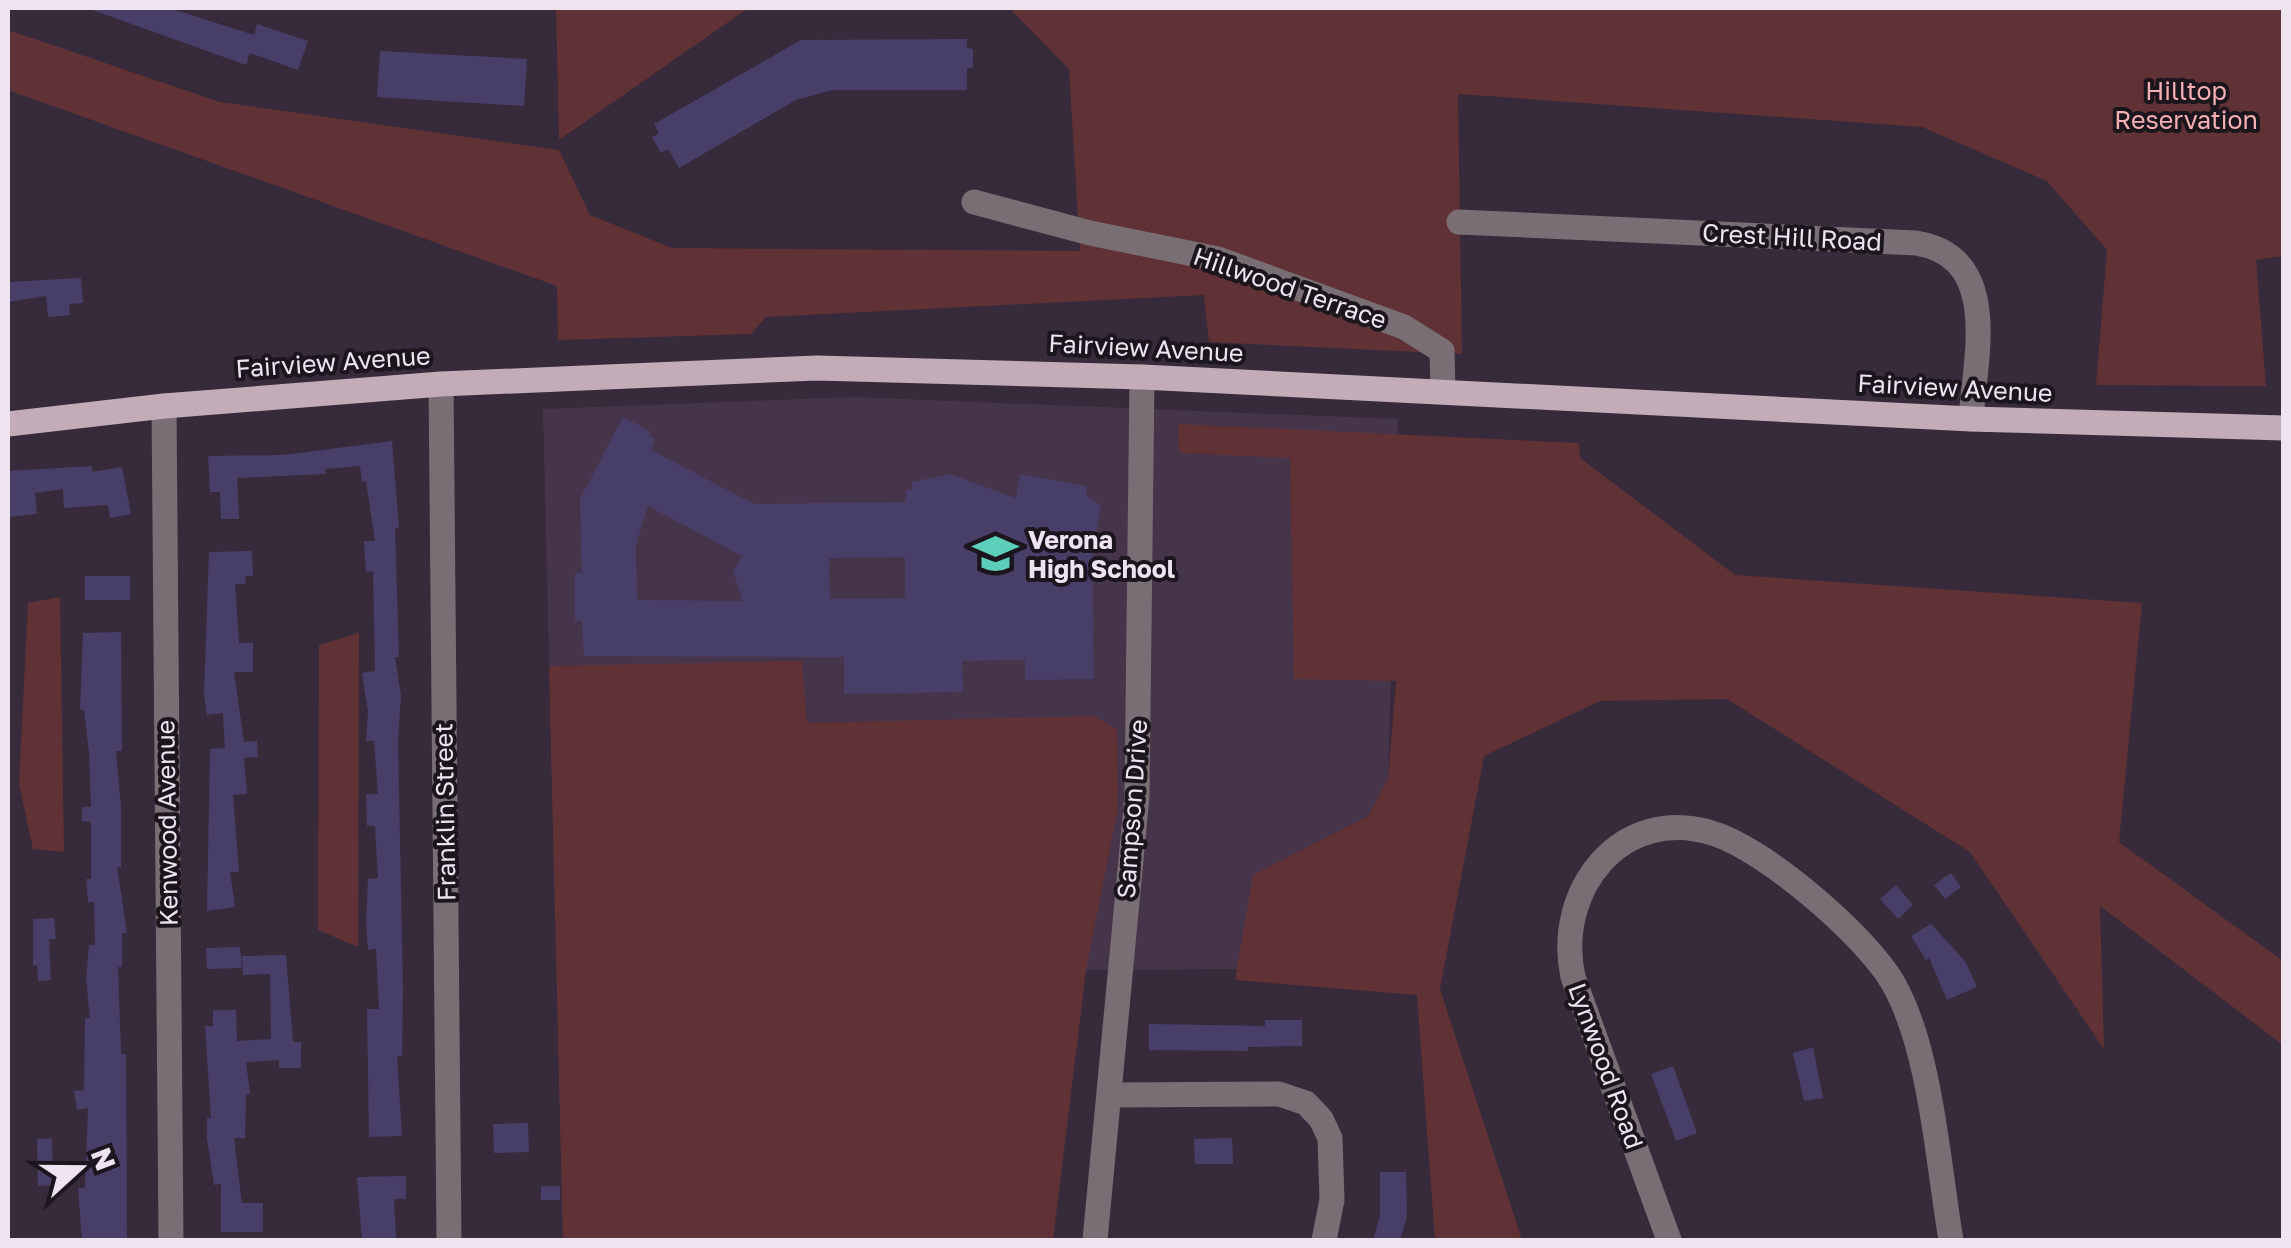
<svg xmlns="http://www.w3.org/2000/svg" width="2291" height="1248" font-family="'Golos Text',sans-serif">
  <rect width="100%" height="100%" fill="#372a3b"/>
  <polygon fill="#46344a" points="854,397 1398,419 1388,779 1368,816 1254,875 1237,969 1086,970 1053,1240 563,1240 543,409"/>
  <g fill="#603235">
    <polygon points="556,8 787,8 744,11 559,140"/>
    <polygon points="1009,8 2283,8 2283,256 2256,260 2266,386 2096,385 2107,250 2047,181 1922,127 1458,94 1462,354 1209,342 1204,295 766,317 751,334 558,340 557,286 8,90 8,30 220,102 559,150 590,215 672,248 1080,251 1069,69"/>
    <polygon points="1178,424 1579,443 1580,458 1735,575 2142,603 2119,842 2283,961 2283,1045 2100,906 2104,1049 1970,852 1727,699 1600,701 1484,756 1440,989 1522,1240 1435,1240 1417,995 1235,980 1253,875 1368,816 1388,779 1396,681 1294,679 1290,458 1179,453"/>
    <polygon points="60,597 64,852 33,849 19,784 28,603"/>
    <polygon points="359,633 358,947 318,930 319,645"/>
    <polygon points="802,661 807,723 1094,716 1117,730 1118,808 1086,970 1053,1240 563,1240 549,666"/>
  </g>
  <g fill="#483f69" fill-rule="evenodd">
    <polygon points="87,8 169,8 254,35 257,24 308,41 298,70 250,53 246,65"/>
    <polygon points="967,39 967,48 973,49 973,68 967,68 967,90 832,90 796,100 679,168 668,149 661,153 652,137 659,133 654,124 801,40"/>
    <polygon points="380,51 527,59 524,106 377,97"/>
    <polygon points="81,278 83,303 69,304 70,315 48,317 46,296 8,302 8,282"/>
    <path d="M 623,417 L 650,431 L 648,435 L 655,439 L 651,450 L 754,504 L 906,502 L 906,490 L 912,490 L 912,482 L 949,474 L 1016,498 L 1020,474 L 1087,486 L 1086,495 L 1101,506 L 1092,559 L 1094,679 L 1025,680 L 1025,660 L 962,661 L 963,692 L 844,694 L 844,657 L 584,656 L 582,621 L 575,621 L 575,573 L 582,573 L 580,499 ZM 648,506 L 742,556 L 733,572 L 743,601 L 637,600 L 636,544 ZM 905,557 L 905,598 L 830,599 L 829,558 Z"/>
    <polygon points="392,441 399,528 395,528 399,657 395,657 401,696 398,741 403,990 402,1056 397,1056 402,1136 369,1137 367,1009 379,1009 376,949 368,950 366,920 368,879 378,878 375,826 367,826 366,794 378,794 374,741 366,741 368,712 362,673 375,671 373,571 366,572 364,541 375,541 366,481 362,482 360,466 325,469 326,474 237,478 239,519 221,519 220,492 210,492 208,456 283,455"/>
    <polygon points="92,466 92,472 122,467 131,514 110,518 108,505 64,508 63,489 35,493 37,514 8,517 8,471"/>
    <polygon points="252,551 253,576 245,576 246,584 235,584 239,643 253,643 253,672 234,672 244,742 257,741 258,757 244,758 247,794 233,795 239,872 230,872 235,907 207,911 210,749 225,748 223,713 207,715 204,694 209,552"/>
    <rect x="85" y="576" width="45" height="24"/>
    <polygon points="121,632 122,751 116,751 121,808 121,867 117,867 127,933 122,933 122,967 118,967 121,1054 126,1054 127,1240 82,1240 78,1188 85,1188 88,1108 77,1110 74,1091 84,1090 85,1018 90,1018 86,980 89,945 95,945 94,902 88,902 86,879 91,879 91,822 82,821 82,807 91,807 89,752 84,710 80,710 83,633"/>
    <polygon points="1951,873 1961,887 1945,899 1934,885"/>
    <polygon points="1896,885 1913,905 1898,919 1880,899"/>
    <polygon points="54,918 56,939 49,939 51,980 38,981 37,965 33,966 33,919"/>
    <polygon points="1931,924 1965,961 1977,987 1947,1000 1929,958 1926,960 1911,936"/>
    <polygon points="240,947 242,968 207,969 206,948"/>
    <polygon points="286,955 293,1042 301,1042 301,1068 279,1068 279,1060 246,1062 250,1094 246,1095 245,1138 234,1138 242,1203 263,1203 263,1232 221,1232 221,1184 214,1185 207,1138 207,1118 211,1118 205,1026 213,1026 213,1010 236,1010 237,1041 271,1039 270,974 243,975 242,956"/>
    <polygon points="1265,1020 1302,1020 1302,1046 1248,1047 1248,1051 1149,1050 1149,1024 1265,1026"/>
    <polygon points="1813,1047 1823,1098 1804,1101 1793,1053"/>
    <polygon points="1673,1066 1697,1133 1676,1141 1651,1074"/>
    <polygon points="528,1123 529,1152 494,1153 493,1124"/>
    <polygon points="52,1138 53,1185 38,1186 37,1139"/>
    <polygon points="1232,1138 1233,1164 1195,1164 1194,1139"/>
    <polygon points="1380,1172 1406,1172 1407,1216 1400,1240 1373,1240 1380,1216"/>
    <polygon points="406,1176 406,1199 394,1199 396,1240 362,1240 357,1177"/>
    <rect x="541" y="1186" width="19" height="14"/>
  </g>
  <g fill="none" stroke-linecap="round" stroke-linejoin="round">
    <g stroke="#796e73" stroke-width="25">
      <polyline points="974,202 1090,233 1218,259 1404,327 1442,351 1443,392"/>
      <path d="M 1459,222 L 1916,243 C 2002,257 1975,357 1971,419"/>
      <polyline points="441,384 449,1240"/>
      <polyline points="164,406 171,1240"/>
      <polyline points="1111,1095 1279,1094 1306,1103 1321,1119 1330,1138 1332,1200 1324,1240"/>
      <polyline points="1095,1240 1137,796 1142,377"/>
      <path d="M 1669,1240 L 1573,977 C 1554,891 1621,803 1715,834 C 1767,851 1866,936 1893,983 C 1931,1049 1938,1164 1951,1240"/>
    </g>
    <polyline stroke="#c3acb7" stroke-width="25" points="8,424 164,406 441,384 817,368 1142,377 1971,419 2284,428"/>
  </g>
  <defs>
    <symbol id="school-bare" viewBox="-9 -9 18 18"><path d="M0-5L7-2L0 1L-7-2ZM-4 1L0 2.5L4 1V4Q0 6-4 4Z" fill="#5cceba" stroke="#1b151d" stroke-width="2.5" paint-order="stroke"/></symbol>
  </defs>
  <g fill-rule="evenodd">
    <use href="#school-bare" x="964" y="522" width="63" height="63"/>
  </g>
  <g text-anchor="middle" stroke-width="8" stroke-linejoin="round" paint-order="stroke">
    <g font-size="25" fill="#f5b0b3" stroke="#1b151d">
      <text x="2186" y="100">Hilltop<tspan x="2186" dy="29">Reservation</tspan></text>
    </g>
    <g font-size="25" fill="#ede4ef" stroke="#1b151d">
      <text transform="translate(1792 237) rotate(3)" y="9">Crest Hill Road</text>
      <text transform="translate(1290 288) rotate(19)" y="9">Hillwood Terrace</text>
      <text transform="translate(1146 348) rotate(3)" y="9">Fairview Avenue</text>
      <text transform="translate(333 362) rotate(-4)" y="9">Fairview Avenue</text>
      <text transform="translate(1955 388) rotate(3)" y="9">Fairview Avenue</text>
      <text transform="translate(1132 809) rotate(-86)" y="9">Sampson Drive</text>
      <text transform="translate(445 812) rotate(-91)" y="9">Franklin Street</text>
      <text transform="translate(167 823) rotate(-91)" y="9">Kenwood Avenue</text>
      <text transform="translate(1606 1066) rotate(70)" y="9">Lynwood Road</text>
    </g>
    <g font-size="25" font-weight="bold" fill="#ede4ef" stroke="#1b151d" text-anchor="start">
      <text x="1028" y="549">Verona<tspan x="1028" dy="29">High School</tspan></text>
    </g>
  </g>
  <rect width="2291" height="1248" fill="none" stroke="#ede4ef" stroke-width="20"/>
  <g transform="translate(80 1168) rotate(69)" stroke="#1b151d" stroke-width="8" paint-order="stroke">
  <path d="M0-8L18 38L0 25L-18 38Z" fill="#ede4ef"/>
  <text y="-15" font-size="28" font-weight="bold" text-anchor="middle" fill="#ede4ef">N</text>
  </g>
</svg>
